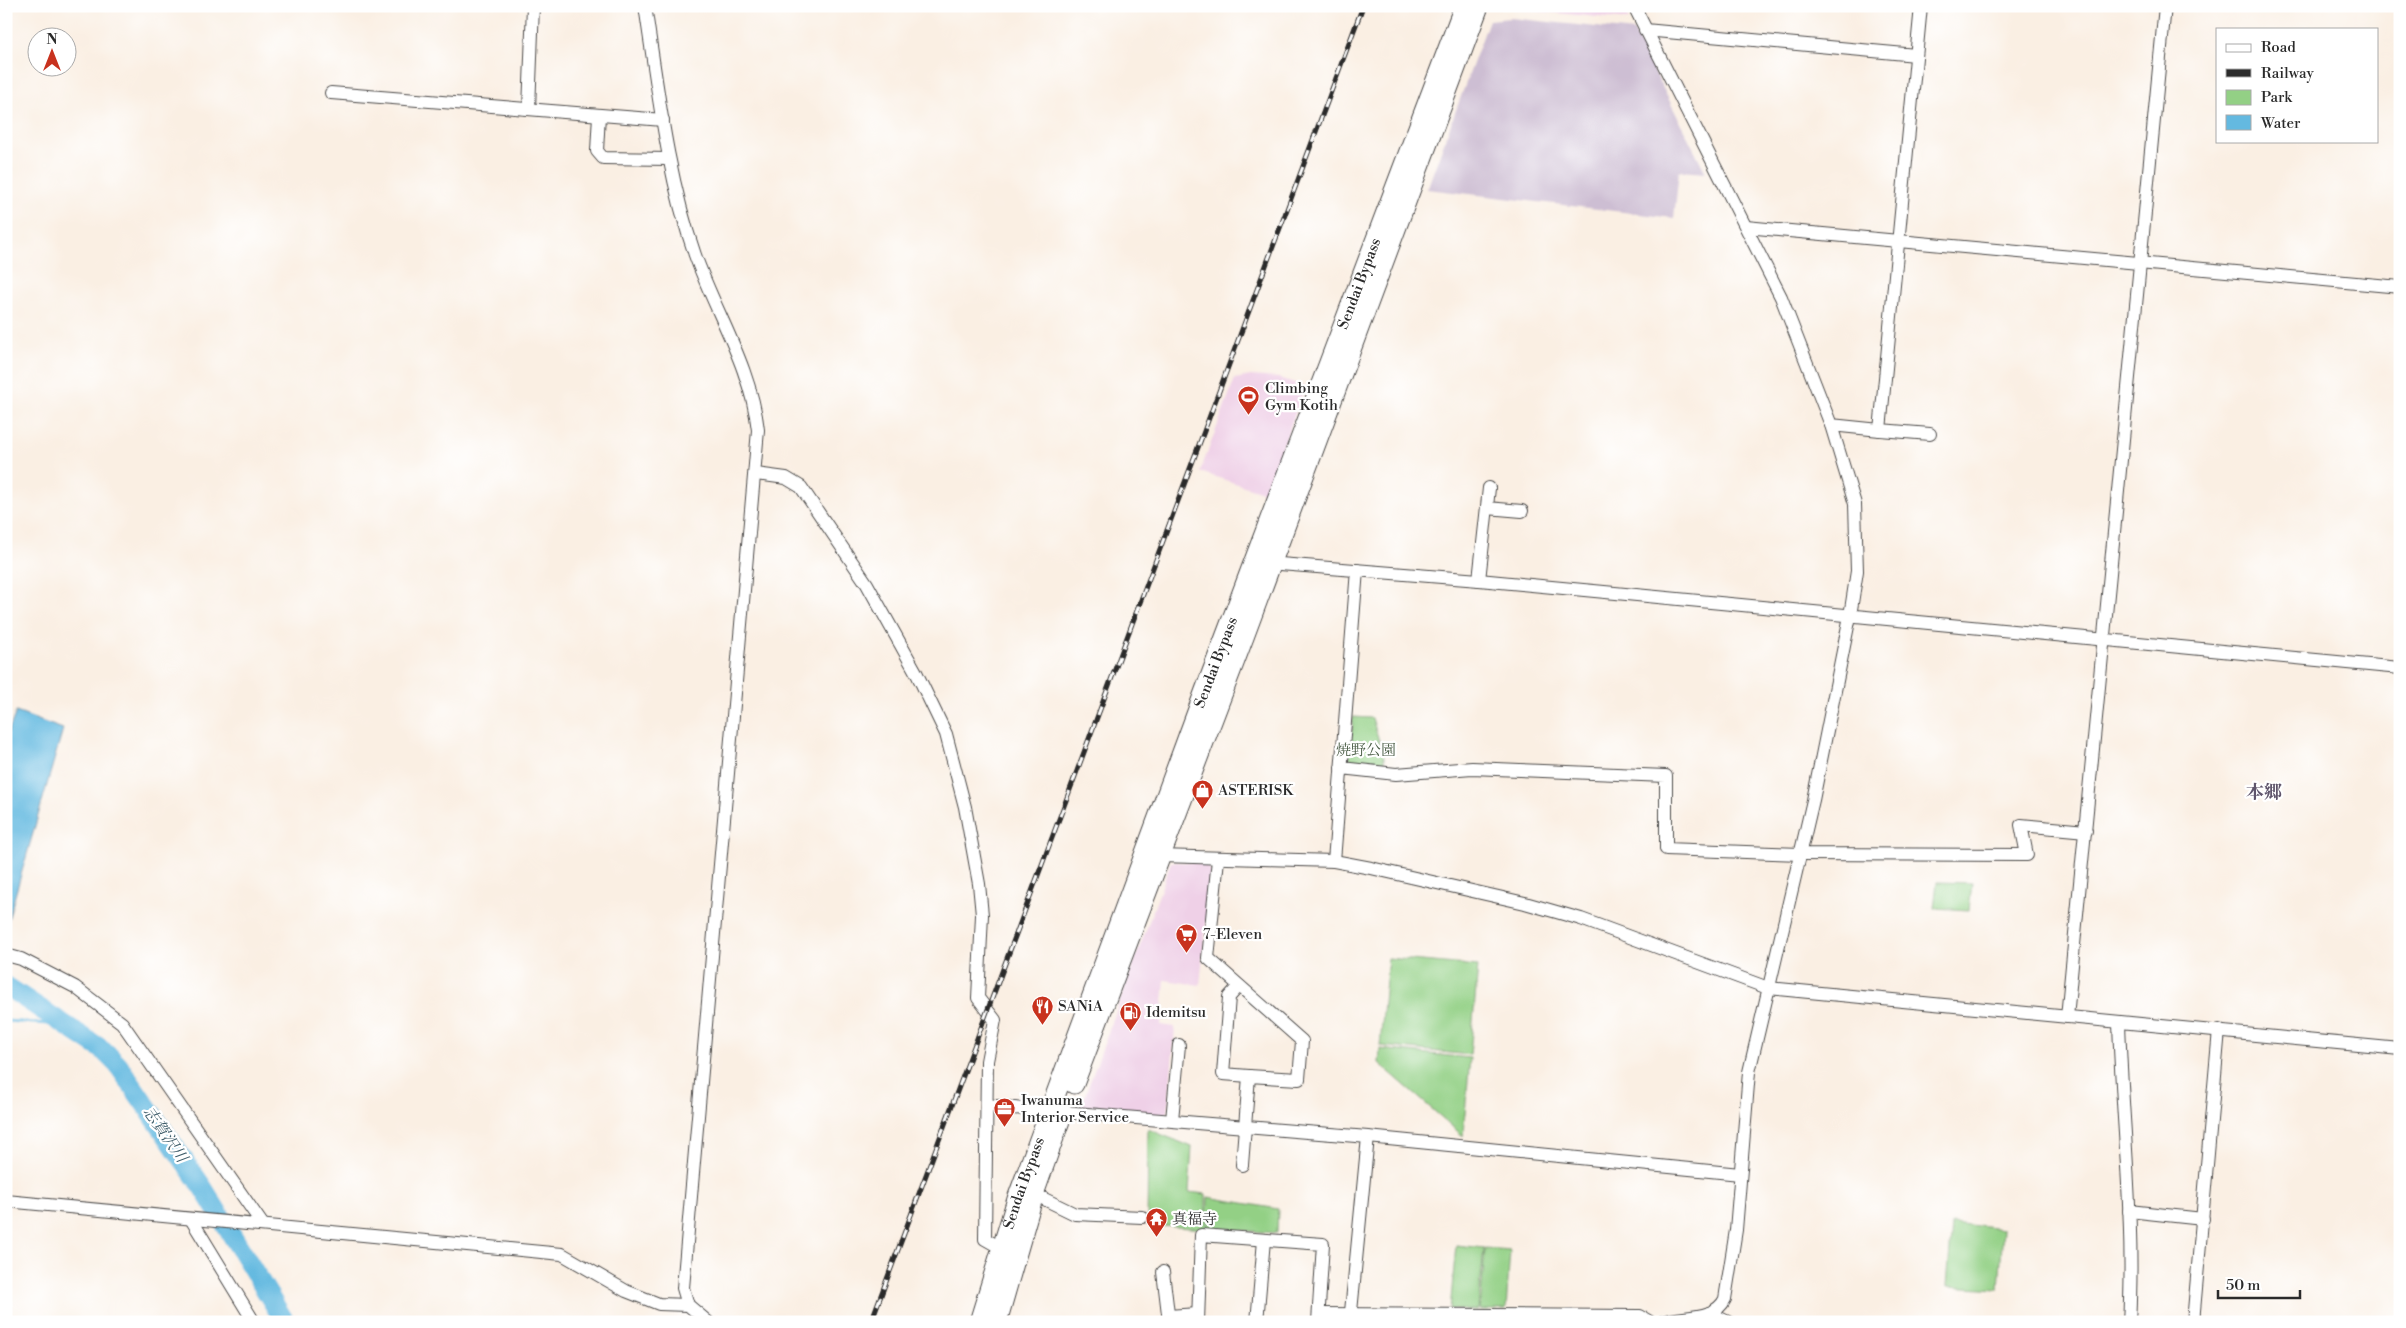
<svg xmlns="http://www.w3.org/2000/svg" width="2406" height="1328" font-family="'Libre Bodoni','Noto Serif JP',serif">
  <rect width="100%" height="100%" fill="#fff"/>
  <filter id="ink" filterUnits="userSpaceOnUse"><feTurbulence type="fractalNoise" baseFrequency=".02" numOctaves="2"/><feDisplacementMap in="SourceGraphic" scale="10" xChannelSelector="R" yChannelSelector="G"/><feConvolveMatrix kernelMatrix="1 2 1 2 8 2 1 2 1" color-interpolation-filters="sRGB"/></filter>
  <filter id="wash" filterUnits="userSpaceOnUse"><feTurbulence type="fractalNoise" baseFrequency=".0096" numOctaves="4" result="noise"/><feDisplacementMap in="SourceGraphic" scale="20" xChannelSelector="R" yChannelSelector="G"/><feGaussianBlur stdDeviation="1.12" result="paint"/><feColorMatrix in="noise" values="0 0 0 0 0 0 0 0 0 0 0 0 0 0 0 0 0 1.4 0 .05"/><feComposite in="paint" operator="in"/></filter>
  <g filter="url(#wash)">
    <rect width="100%" height="100%" fill="#faefe3"/>
    <g fill="#efd0e7">
      <polygon points="1501,6 1622,6 1629,20 1526,10"/>
      <polygon points="1251,376 1278,378 1305,386 1266,493 1200,472 1235,379"/>
      <polygon points="1171,862 1205,863 1211,872 1200,985 1165,980 1161,1025 1175,1027 1168,1112 1162,1117 1080,1109"/>
    </g>
    <polygon fill="#cdbed3" points="1511,18 1634,31 1706,173 1679,171 1674,218 1427,189 1489,20"/>
    <g fill="#93d085" stroke="#5f7e58">
      <polygon points="1353,717 1372,718 1384,757 1384,765 1354,766 1349,761"/>
      <polygon points="1937,882 1972,883 1969,910 1934,908"/>
      <polygon points="1388,958 1478,966 1470,1055 1380,1046"/>
      <polygon points="1380,1049 1470,1058 1463,1136 1379,1063"/>
      <polygon points="1148,1129 1192,1147 1189,1192 1206,1194 1206,1229 1147,1225"/>
      <polygon points="1208,1197 1278,1209 1277,1233 1207,1228"/>
      <polygon points="1952,1223 2003,1229 1999,1289 1947,1286"/>
      <polygon points="1456,1245 1484,1248 1478,1310 1450,1310"/>
      <polygon points="1485,1248 1510,1250 1506,1310 1480,1310"/>
    </g>
    <polygon fill="#64b9e0" stroke="#487286" points="16,712 63,729 6,927 6,737"/>
    <g fill="none" stroke-linecap="round" stroke-linejoin="round">
      <polyline stroke="#64b9e0" stroke-width="3" points="6,1021 63,1025"/>
      <polyline stroke="#64b9e0" stroke-width="20" points="6,986 103,1050 118,1065 203,1188 285,1322"/>
    </g>
  </g>
  <g filter="url(#ink)">
    <g fill="none" stroke-linecap="round" stroke-linejoin="round">
      <defs>
        <g id="minor">
          <path d="M 645,6 C 658,90 667,175 695,255 C 716,314 751,367 758,430 L 683,1288 L 688,1305 L 708,1322"/>
          <path d="M 1634,6 L 1781,297 L 1831,425 L 1855,504 L 1857,571 L 1850,616 L 1813,800 L 1749,1072 L 1736,1230 L 1725,1299 C 1715,1321 1681,1315 1662,1322"/>
          <polyline points="1645,30 1916,55"/>
          <polyline points="331,93 663,120"/>
          <polyline points="529,109 533,6"/>
          <polyline points="599,115 597,151 603,158 669,159"/>
          <polyline points="1746,227 2400,287"/>
          <polyline points="1831,425 1880,430 1921,6"/>
          <polyline points="1880,430 1930,434"/>
          <polyline points="756,474 786,478 801,487 867,584 917,674 946,734 965,807 979,884 982,915 978,998 995,1020 987,1061 985,1239 1001,1248"/>
          <polyline points="1487,508 1522,511"/>
          <polyline points="1266,561 1280,564 1479,580 2400,668"/>
          <polyline points="1479,580 1489,488"/>
          <polyline points="1341,768 1396,774 1472,768 1666,776 1666,849 1801,854 2027,855 2021,825 2086,831"/>
          <polyline points="1160,856 1334,861 1371,868 1525,903 1581,919 1768,988 2400,1049"/>
          <polyline points="1218,859 1208,958 1302,1041 1299,1079 1249,1076 1242,1165"/>
          <polyline points="1334,861 1357,570"/>
          <polyline points="6,955 21,959 75,987 122,1023 263,1225"/>
          <polyline points="1239,986 1229,997 1223,1074 1249,1076"/>
          <polyline points="2067,1017 2165,6"/>
          <path d="M 2119,1022 C 2122,1122 2135,1222 2129,1322"/>
          <polyline points="987,1105 1050,1112"/>
          <polyline points="1063,1112 1368,1137 1740,1174"/>
          <polyline points="1172,1120 1179,1045"/>
          <polyline points="1034,1194 1075,1214 1142,1217"/>
          <polyline points="6,1201 562,1254 626,1291 659,1304 688,1305"/>
          <polyline points="2129,1211 2203,1219"/>
          <polyline points="191,1219 254,1322"/>
          <polyline points="1163,1272 1169,1322"/>
          <polyline points="1709,1313 1728,1322"/>
          <polyline points="1319,1314 1640,1316 1650,1322"/>
          <polyline points="1168,1316 1198,1314"/>
          <polyline points="1198,1322 1201,1235 1323,1244 1318,1322"/>
          <polyline points="1257,1322 1264,1240"/>
          <polyline points="1350,1322 1368,1137"/>
          <polyline points="2193,1322 2219,1030"/>
        </g>
        <g id="highway">
          <polyline points="1074,1084 1244,637 1479,6"/>
          <path id="s1" d="M 979,1322 L 1017,1199 L 1204,693 L 1464,6"/>
          <polyline points="997,1322 1034,1194 1063,1112"/>
        </g>
      </defs>
      <use href="#minor" stroke="#4a4847" stroke-width="14"/>
      <use href="#highway" stroke="#4a4847" stroke-width="21"/>
      <use href="#minor" stroke="#fff" stroke-width="12"/>
      <use href="#highway" stroke="#fff" stroke-width="19"/>
      <defs>
        <polyline id="rail" points="871,1322 1363,6"/>
      </defs>
      <use href="#rail" stroke="#2b2b2b" stroke-width="5"/>
      <use href="#rail" stroke="#fff" stroke-width="3" stroke-dasharray="9" stroke-linecap="butt"/>
    </g>
  </g>
  <defs>
    <symbol id="stadium-pin" viewBox="-11 -11 22 30"><path d="M0 17L-7.5 6A9.5 9.5 0 1 1 7.5 6Z" fill="#c8321e" stroke="#fff"/><path d="M0-5a6.5 5 0 1 0 0 10a6.5 5 0 1 0 0-10ZM-3.5-1.8h7v3.6h-7Z" fill="#fff"/></symbol>
    <symbol id="shop-pin" viewBox="-11 -11 22 30"><path d="M0 17L-7.5 6A9.5 9.5 0 1 1 7.5 6Z" fill="#c8321e" stroke="#fff"/><path d="M-5-2.5h2.3a2.7 3.5 0 0 1 5.4 0H5L5.5 6h-11ZM-1.5-2.5h3a1.5 2.3 0 0 0-3 0Z" fill="#fff"/></symbol>
    <symbol id="supermarket-pin" viewBox="-11 -11 22 30"><path d="M0 17L-7.5 6A9.5 9.5 0 1 1 7.5 6Z" fill="#c8321e" stroke="#fff"/><path d="M-6-5.5h2.5l.6 2H6L4.5 2H-2.5L-4.4-4H-6ZM-1.5 3.2a1.3 1.3 0 1 0 .1 0ZM3 3.2a1.3 1.3 0 1 0 .1 0Z" fill="#fff"/></symbol>
    <symbol id="restaurant-pin" viewBox="-11 -11 22 30"><path d="M0 17L-7.5 6A9.5 9.5 0 1 1 7.5 6Z" fill="#c8321e" stroke="#fff"/><path d="M-5-6h1v4h1v-4h1v4h1v-4h1v5L-1.5 .5V6h-2V.5L-5-1ZM5-6V6H3V1.5H1.5Q1.5-4 5-6Z" fill="#fff"/></symbol>
    <symbol id="fuel-pin" viewBox="-11 -11 22 30"><path d="M0 17L-7.5 6A9.5 9.5 0 1 1 7.5 6Z" fill="#c8321e" stroke="#fff"/><path d="M-5.5-6h7V0h2V4h1.3V-2.5L3-4.5l.8-.8L6-3V5H2.5V1h-1V6h-7ZM-4.2-4.7v3.2H.2V-4.7Z" fill="#fff"/></symbol>
    <symbol id="office-pin" viewBox="-11 -11 22 30"><path d="M0 17L-7.5 6A9.5 9.5 0 1 1 7.5 6Z" fill="#c8321e" stroke="#fff"/><path d="M-6-3h4V-5.5h4V-3h4V5H-6ZM-1-4.5V-3h2v-1.5ZM-6 0V1H6V0Z" fill="#fff"/></symbol>
    <symbol id="temple-pin" viewBox="-11 -11 22 30"><path d="M0 17L-7.5 6A9.5 9.5 0 1 1 7.5 6Z" fill="#c8321e" stroke="#fff"/><path d="M0-6L5-2H3V0L6.5 2.5H4V6H1.5V3h-3V6H-4V2.5H-6.5L-3 0V-2H-5Z" fill="#fff"/></symbol>
  </defs>
  <g fill-rule="evenodd">
    <use href="#stadium-pin" x="1236" y="384" width="25" height="34"/>
    <use href="#shop-pin" x="1190" y="778" width="25" height="34"/>
    <use href="#supermarket-pin" x="1174" y="922" width="25" height="34"/>
    <use href="#restaurant-pin" x="1030" y="994" width="25" height="34"/>
    <use href="#fuel-pin" x="1118" y="1000" width="25" height="34"/>
    <use href="#office-pin" x="992" y="1096" width="25" height="34"/>
    <use href="#temple-pin" x="1144" y="1206" width="25" height="34"/>
  </g>
  <g text-anchor="middle" stroke-width="4.5" stroke-linejoin="round" paint-order="stroke">
    <g font-size="15" fill="#2b2b2b" stroke="#fff">
      <text dy="5" stroke="none"><textPath href="#s1" startOffset="1106">Sendai Bypass</textPath></text>
      <text dy="5" stroke="none"><textPath href="#s1" startOffset="701">Sendai Bypass</textPath></text>
      <text dy="5" stroke="none"><textPath href="#s1" startOffset="146">Sendai Bypass</textPath></text>
    </g>
    <g font-size="15" fill="#2b2b2b" stroke="#fff" text-anchor="start">
      <text x="1265" y="393">Climbing<tspan x="1265" dy="17">Gym Kotih</tspan></text>
      <text x="1218" y="795">ASTERISK</text>
      <text x="1203" y="939">7-Eleven</text>
      <text x="1058" y="1011">SANiA</text>
      <text x="1146" y="1017">Idemitsu</text>
      <text x="1021" y="1105">Iwanuma<tspan x="1021" dy="17">Interior Service</tspan></text>
      <text x="1172" y="1224">真福寺</text>
    </g>
    <g font-size="15" fill="#4a5d46" stroke="#fff">
      <text x="1366" y="755">焼野公園</text>
    </g>
    <g font-size="16" font-style="italic" fill="#3f5d6a" stroke="#fff">
      <text transform="translate(166 1134) rotate(55)" y="6">志賀沢川</text>
    </g>
    <g font-size="18" font-weight="bold" fill="#5f556c" stroke="#fff">
      <text x="2264" y="798">本郷</text>
    </g>
  </g>
  <rect width="2406" height="1328" fill="none" stroke="#fff" stroke-width="25"/>
  <rect x="2216" y="28" width="162" height="115" fill="#ffffff" stroke="#aaaaaa"/>
  <rect x="2226" y="44" width="25" height="8" fill="#ffffff" stroke="#aaaaaa"/>
  <text x="2261" y="52" font-size="15" fill="#2b2b2b">Road</text>
  <rect x="2226" y="69" width="25" height="8" fill="#2b2b2b" stroke="#aaaaaa"/>
  <text x="2261" y="78" font-size="15" fill="#2b2b2b">Railway</text>
  <rect x="2226" y="90" width="25" height="15" fill="#93d085" stroke="#aaaaaa"/>
  <text x="2261" y="102" font-size="15" fill="#2b2b2b">Park</text>
  <rect x="2226" y="115" width="25" height="15" fill="#64b9e0" stroke="#aaaaaa"/>
  <text x="2261" y="128" font-size="15" fill="#2b2b2b">Water</text>
  <g transform="translate(52 52)"><circle r="24" fill="#ffffff" stroke="#aaaaaa"/>
  <path d="M0-4L9 19L0 12L-9 19Z" fill="#c8321e"/>
  <text y="-8" font-size="14" font-weight="bold" text-anchor="middle" fill="#2b2b2b">N</text>
  </g>
  <path d="M2218 1290v8h82v-8" fill="none" stroke="#2b2b2b" stroke-width="2.5"/>
  <text x="2226" y="1290" font-size="15" fill="#2b2b2b" stroke="#ffffff" stroke-width="4" paint-order="stroke">50 m</text>
</svg>
